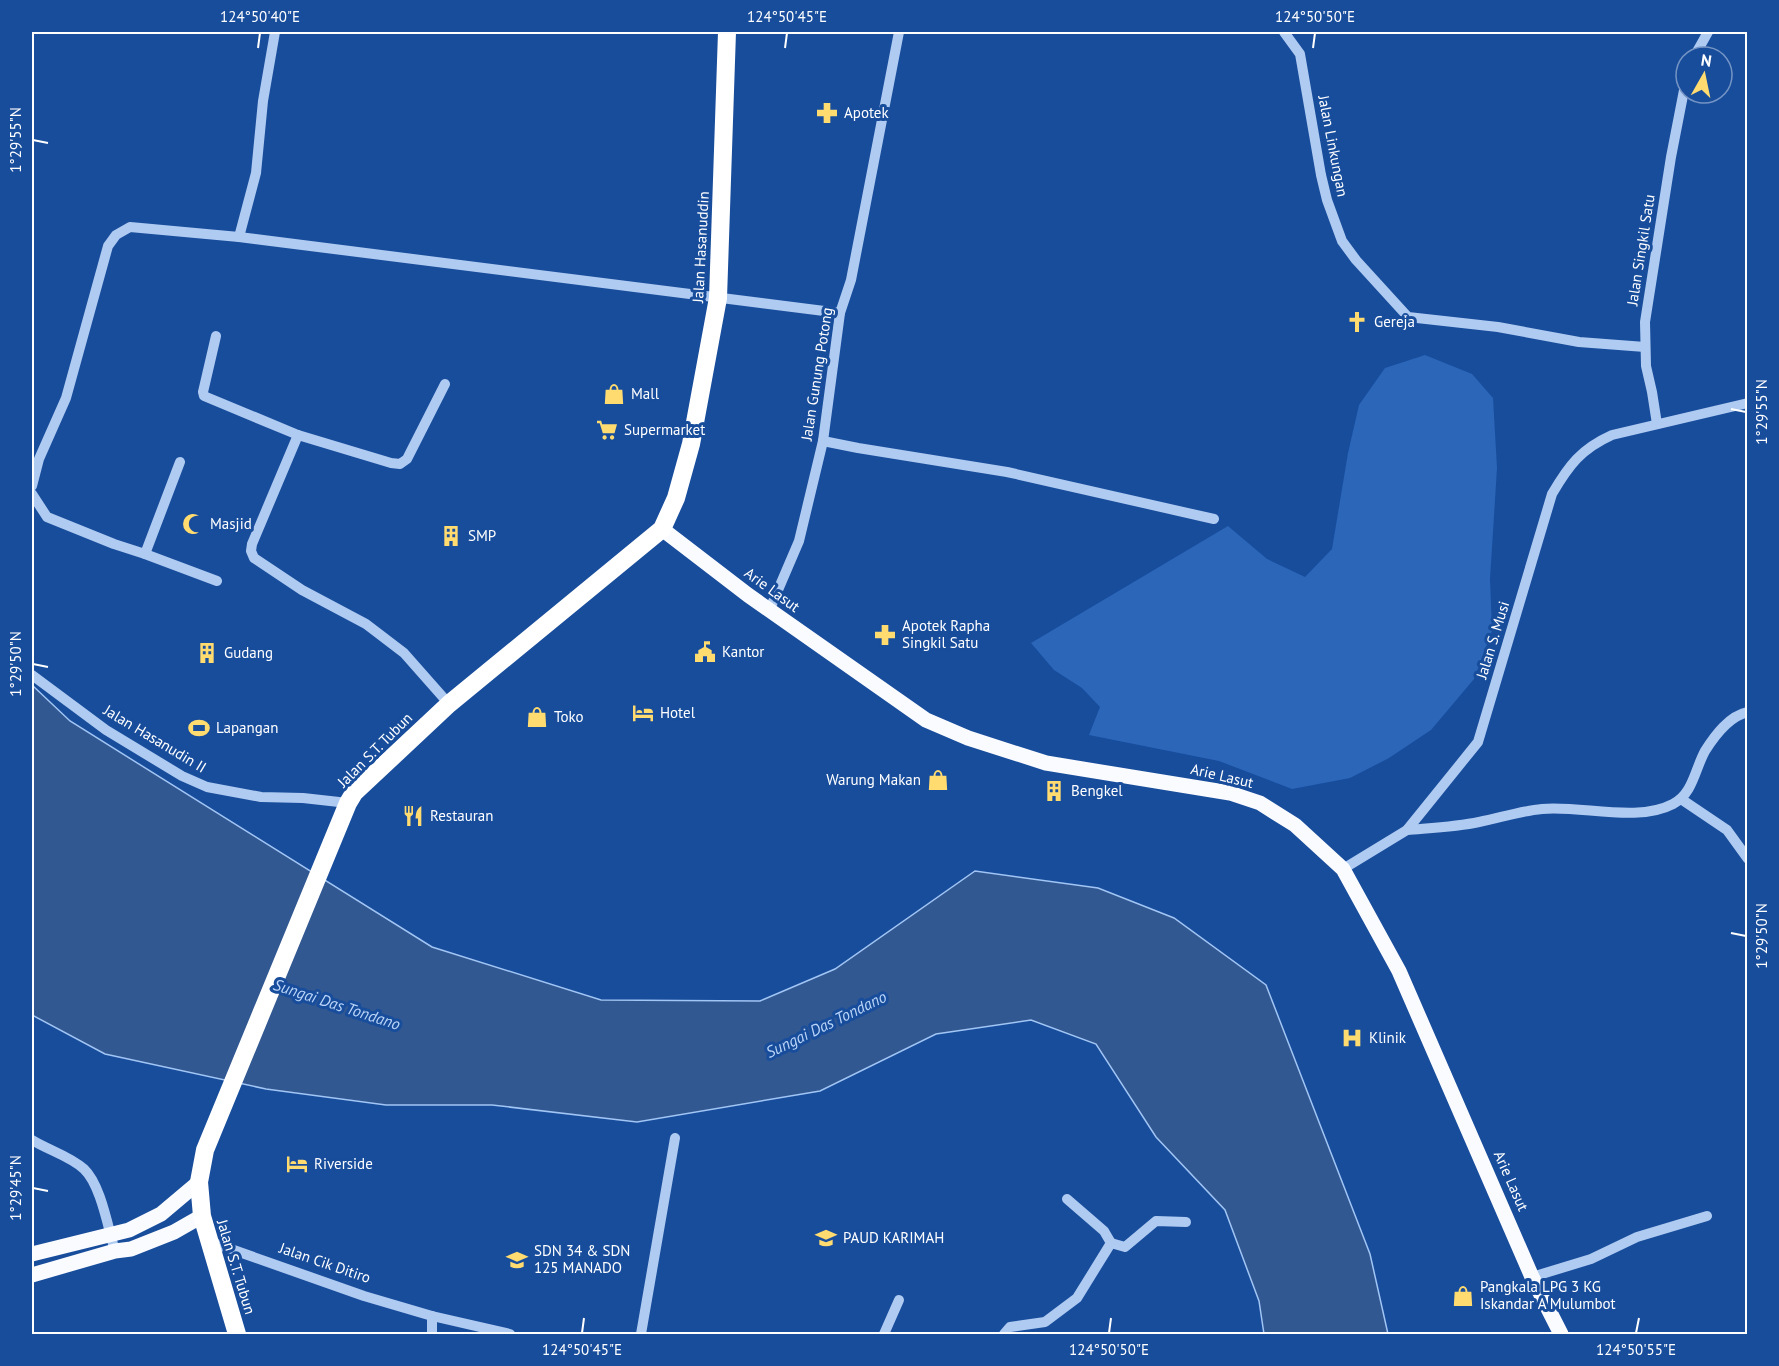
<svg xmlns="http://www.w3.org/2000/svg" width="1779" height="1366" font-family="'PT Sans',sans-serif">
  <rect width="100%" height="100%" fill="#184d9c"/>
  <polygon fill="#2b66b9" points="1425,355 1472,374 1493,398 1497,468 1490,579 1492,631 1474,679 1431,730 1389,758 1350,778 1292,789 1219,761 1089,735 1100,707 1082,688 1054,670 1031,643 1228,526 1267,559 1305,577 1332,549 1348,453 1359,405 1385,368"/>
  <polygon fill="#325892" stroke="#a1c5f4" stroke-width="1.5" points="32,685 70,721 432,947 601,1000 760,1001 835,969 975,871 1098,888 1174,918 1266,985 1370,1254 1388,1334 1264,1334 1259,1301 1225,1210 1156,1137 1096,1044 1031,1020 936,1034 820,1091 637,1122 492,1105 386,1105 266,1089 105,1054 32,1015"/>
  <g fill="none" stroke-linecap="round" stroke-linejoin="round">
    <g stroke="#afcbf2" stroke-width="10">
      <polyline points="1284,32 1300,54 1321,175 1327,200 1342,241 1356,260 1408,317 1498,327 1579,342 1645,347"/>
      <polyline points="1694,57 1708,32"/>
      <polyline points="239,237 256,173 263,101 275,32"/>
      <polyline points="216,336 203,392 204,396 298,435 391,463 400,464 407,459 445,384"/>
      <polyline points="1657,424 1652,392 1646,366 1645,322 1671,157 1686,80"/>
      <polyline points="298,435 252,544 251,551 254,558 302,590 366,624 404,653 449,704"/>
      <polyline points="823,441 858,448 1007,472 1214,519"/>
      <polyline points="32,486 39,459 66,398 108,246 116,235 130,227 239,237 840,313"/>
      <polyline points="32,494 47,517 114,544 145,554 217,581"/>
      <polyline points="145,554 180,462"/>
      <polyline points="769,611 799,541 823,441 840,313 851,280 899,32"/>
      <polyline points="32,675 106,730 182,776 207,787 261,797 303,798 348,803"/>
      <polyline points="1681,799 1727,830 1748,859"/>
      <path d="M 1407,830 C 1430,828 1456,827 1479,822 C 1500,818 1520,811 1542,809 C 1581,805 1637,823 1673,804 C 1693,794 1695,769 1705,751 C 1715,735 1729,716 1748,712"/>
      <path d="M 1343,869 L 1407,830 L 1478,742 L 1552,494 C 1569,465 1581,449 1612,435 L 1748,403"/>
      <path d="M 32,1140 C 48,1150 70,1156 84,1169 C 101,1185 108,1228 115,1251"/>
      <polyline points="208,1241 364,1296 432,1316 510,1334"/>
      <polyline points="1111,1243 1125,1247 1156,1221 1186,1222"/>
      <polyline points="1532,1277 1591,1259 1637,1237 1707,1216"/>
      <polyline points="432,1316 432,1334"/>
      <polyline points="641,1334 675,1138"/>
      <polyline points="884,1334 899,1300"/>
      <polyline points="1004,1334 1010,1327 1045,1322 1077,1298 1111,1243 1104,1231 1067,1199"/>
    </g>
    <g stroke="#fafbff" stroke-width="15">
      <polyline points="662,529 748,595 926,720 968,738 1046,763 1230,793 1260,803 1295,825 1343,869 1399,971 1532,1277 1561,1334"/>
      <polyline points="32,1254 129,1230 161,1214 199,1182"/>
      <polyline points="32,1275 115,1251 131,1249 174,1232 202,1216"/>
    </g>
    <polyline stroke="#fff" stroke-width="18" points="237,1334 202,1216 199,1182 205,1150 348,803 354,793 449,704 662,529 676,498 691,444 718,298 727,32"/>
  </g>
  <path fill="none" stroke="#fff" stroke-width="2" d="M 258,48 L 260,33M 785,48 L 787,33M 1313,48 L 1315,33M 33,140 L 48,143M 1731,409 L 1746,412M 33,664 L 48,667M 1731,933 L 1746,936M 33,1188 L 48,1191M 582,1333 L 584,1318M 1109,1333 L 1111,1318M 1636,1333 L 1639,1318"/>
  <defs>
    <symbol id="pharmacy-bare" viewBox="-9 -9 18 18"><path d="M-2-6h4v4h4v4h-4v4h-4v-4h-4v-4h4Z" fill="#ffdb70" stroke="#184d9c" stroke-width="2.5" paint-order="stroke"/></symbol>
    <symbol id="church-bare" viewBox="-9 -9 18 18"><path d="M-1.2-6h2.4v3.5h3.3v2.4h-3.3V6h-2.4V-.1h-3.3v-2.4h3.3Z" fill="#ffdb70" stroke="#184d9c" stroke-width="2.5" paint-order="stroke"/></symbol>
    <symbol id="shop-bare" viewBox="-9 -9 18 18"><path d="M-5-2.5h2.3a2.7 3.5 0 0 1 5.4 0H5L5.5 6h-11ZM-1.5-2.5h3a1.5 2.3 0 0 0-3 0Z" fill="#ffdb70" stroke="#184d9c" stroke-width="2.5" paint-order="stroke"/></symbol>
    <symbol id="supermarket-bare" viewBox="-9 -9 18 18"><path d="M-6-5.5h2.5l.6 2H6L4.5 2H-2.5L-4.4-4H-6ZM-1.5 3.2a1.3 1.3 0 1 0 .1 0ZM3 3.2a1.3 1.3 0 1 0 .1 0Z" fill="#ffdb70" stroke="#184d9c" stroke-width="2.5" paint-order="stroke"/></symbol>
    <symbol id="mosque-bare" viewBox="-9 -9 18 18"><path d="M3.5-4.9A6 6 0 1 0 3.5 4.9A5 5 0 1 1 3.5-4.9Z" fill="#ffdb70" stroke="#184d9c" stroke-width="2.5" paint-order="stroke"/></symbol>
    <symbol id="building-bare" viewBox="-9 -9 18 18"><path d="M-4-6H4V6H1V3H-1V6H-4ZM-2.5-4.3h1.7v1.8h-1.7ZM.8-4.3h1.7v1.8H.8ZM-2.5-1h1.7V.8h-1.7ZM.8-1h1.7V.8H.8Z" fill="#ffdb70" stroke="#184d9c" stroke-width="2.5" paint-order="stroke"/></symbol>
    <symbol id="civic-bare" viewBox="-9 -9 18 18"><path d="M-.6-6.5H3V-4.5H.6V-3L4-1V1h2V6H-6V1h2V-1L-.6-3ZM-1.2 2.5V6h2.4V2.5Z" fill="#ffdb70" stroke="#184d9c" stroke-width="2.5" paint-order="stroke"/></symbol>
    <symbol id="hotel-bare" viewBox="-9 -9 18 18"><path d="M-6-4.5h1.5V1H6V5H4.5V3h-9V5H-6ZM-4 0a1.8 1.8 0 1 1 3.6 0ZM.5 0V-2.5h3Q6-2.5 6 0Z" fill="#ffdb70" stroke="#184d9c" stroke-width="2.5" paint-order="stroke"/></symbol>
    <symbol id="stadium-bare" viewBox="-9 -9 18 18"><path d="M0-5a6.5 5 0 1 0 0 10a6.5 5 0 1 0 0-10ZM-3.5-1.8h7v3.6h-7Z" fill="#ffdb70" stroke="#184d9c" stroke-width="2.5" paint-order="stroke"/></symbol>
    <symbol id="restaurant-bare" viewBox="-9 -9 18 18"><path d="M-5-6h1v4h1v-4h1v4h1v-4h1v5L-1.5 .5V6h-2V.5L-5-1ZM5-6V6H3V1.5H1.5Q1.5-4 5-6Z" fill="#ffdb70" stroke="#184d9c" stroke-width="2.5" paint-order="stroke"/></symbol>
    <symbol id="hospital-bare" viewBox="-9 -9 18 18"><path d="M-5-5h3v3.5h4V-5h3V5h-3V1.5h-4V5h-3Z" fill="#ffdb70" stroke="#184d9c" stroke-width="2.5" paint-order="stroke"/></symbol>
    <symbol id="school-bare" viewBox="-9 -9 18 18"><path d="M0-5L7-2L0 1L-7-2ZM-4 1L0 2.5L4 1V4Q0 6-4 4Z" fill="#ffdb70" stroke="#184d9c" stroke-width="2.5" paint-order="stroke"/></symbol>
  </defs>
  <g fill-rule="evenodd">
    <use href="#pharmacy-bare" x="812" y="98" width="30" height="30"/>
    <use href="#church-bare" x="1342" y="307" width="30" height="30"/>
    <use href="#shop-bare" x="599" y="379" width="30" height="30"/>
    <use href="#supermarket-bare" x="592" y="415" width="30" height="30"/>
    <use href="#mosque-bare" x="178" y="509" width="30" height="30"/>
    <use href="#building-bare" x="436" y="521" width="30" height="30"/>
    <use href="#pharmacy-bare" x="870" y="620" width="30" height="30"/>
    <use href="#civic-bare" x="690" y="637" width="30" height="30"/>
    <use href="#building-bare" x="192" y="638" width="30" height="30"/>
    <use href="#hotel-bare" x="628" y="698" width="30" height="30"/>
    <use href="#shop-bare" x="522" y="702" width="30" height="30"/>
    <use href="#stadium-bare" x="184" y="713" width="30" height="30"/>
    <use href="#shop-bare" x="923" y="765" width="30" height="30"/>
    <use href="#building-bare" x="1039" y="776" width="30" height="30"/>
    <use href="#restaurant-bare" x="398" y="801" width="30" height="30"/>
    <use href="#hospital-bare" x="1337" y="1023" width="30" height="30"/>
    <use href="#hotel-bare" x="282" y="1149" width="30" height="30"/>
    <use href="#school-bare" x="811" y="1223" width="30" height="30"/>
    <use href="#school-bare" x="502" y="1245" width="30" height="30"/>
    <use href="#shop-bare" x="1448" y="1281" width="30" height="30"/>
  </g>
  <g text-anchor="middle" stroke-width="6" stroke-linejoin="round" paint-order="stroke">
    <g font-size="15" fill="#fff" stroke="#184d9c" text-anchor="start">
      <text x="844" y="118">Apotek</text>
      <text x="1374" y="327">Gereja</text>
      <text x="631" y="399">Mall</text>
      <text x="624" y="435">Supermarket</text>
      <text x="210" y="529">Masjid</text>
      <text x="468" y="541">SMP</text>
      <text x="902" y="631">Apotek Rapha<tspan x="902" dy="17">Singkil Satu</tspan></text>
      <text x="722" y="657">Kantor</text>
      <text x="224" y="658">Gudang</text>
      <text x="660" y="718">Hotel</text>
      <text x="554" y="722">Toko</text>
      <text x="216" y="733">Lapangan</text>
      <text x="921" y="785" text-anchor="end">Warung Makan</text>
      <text x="1071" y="796">Bengkel</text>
      <text x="430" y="821">Restauran</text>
      <text x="1369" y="1043">Klinik</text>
      <text x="314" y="1169">Riverside</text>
      <text x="843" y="1243">PAUD KARIMAH</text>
      <text x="534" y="1256">SDN 34 &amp; SDN<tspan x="534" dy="17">125 MANADO</tspan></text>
      <text x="1480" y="1292">Pangkala LPG 3 KG<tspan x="1480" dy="17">Iskandar A Mulumbot</tspan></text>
    </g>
    <g font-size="15" fill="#fff" stroke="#184d9c">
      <text transform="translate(1333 146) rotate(79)" y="5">Jalan Linkungan</text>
      <text transform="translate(701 247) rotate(-87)" y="5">Jalan Hasanuddin</text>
      <text transform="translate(1641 250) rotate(-81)" y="5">Jalan Singkil Satu</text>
      <text transform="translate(817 374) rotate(-81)" y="5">Jalan Gunung Potong</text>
      <text transform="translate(772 590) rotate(36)" y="5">Arie Lasut</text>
      <text transform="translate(1493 640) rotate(-73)" y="5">Jalan S. Musi</text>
      <text transform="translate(155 739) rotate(31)" y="5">Jalan Hasanudin II</text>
      <text transform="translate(375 750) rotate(-45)" y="5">Jalan S.T. Tubun</text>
      <text transform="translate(1222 776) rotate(13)" y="5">Arie Lasut</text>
      <text transform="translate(1511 1181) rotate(66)" y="5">Arie Lasut</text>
      <text transform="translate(325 1263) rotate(19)" y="5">Jalan Cik Ditiro</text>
      <text transform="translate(236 1267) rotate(73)" y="5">Jalan S.T. Tubun</text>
    </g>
    <g font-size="16" font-style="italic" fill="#bbd5f8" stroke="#184d9c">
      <text transform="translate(337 1004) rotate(18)" y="6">Sungai Das Tondano</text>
      <text transform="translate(826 1024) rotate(-26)" y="6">Sungai Das Tondano</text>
    </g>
  </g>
  <rect width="1779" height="1366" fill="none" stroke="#184d9c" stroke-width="66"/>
  <g transform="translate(1704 75) rotate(9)"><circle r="28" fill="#184d9c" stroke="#7494c4" stroke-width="1.5"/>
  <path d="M0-4.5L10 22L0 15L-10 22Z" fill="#ffdb70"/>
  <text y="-9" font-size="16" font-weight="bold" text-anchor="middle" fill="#ffffff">N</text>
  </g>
  <rect x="33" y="33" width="1713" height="1300" fill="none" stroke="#fff" stroke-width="2"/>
  <g font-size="15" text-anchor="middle" fill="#fff">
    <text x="260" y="22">124°50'40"E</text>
    <text x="787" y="22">124°50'45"E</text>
    <text x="1315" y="22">124°50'50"E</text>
    <text transform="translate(16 140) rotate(-90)" y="5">1°29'55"N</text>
    <text transform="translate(1762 412) rotate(-90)" y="5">1°29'55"N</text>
    <text transform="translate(16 664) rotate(-90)" y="5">1°29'50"N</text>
    <text transform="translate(1762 936) rotate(-90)" y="5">1°29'50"N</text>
    <text transform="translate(16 1188) rotate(-90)" y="5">1°29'45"N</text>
    <text x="582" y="1355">124°50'45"E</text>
    <text x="1109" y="1355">124°50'50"E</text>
    <text x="1636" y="1355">124°50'55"E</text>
  </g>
</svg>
